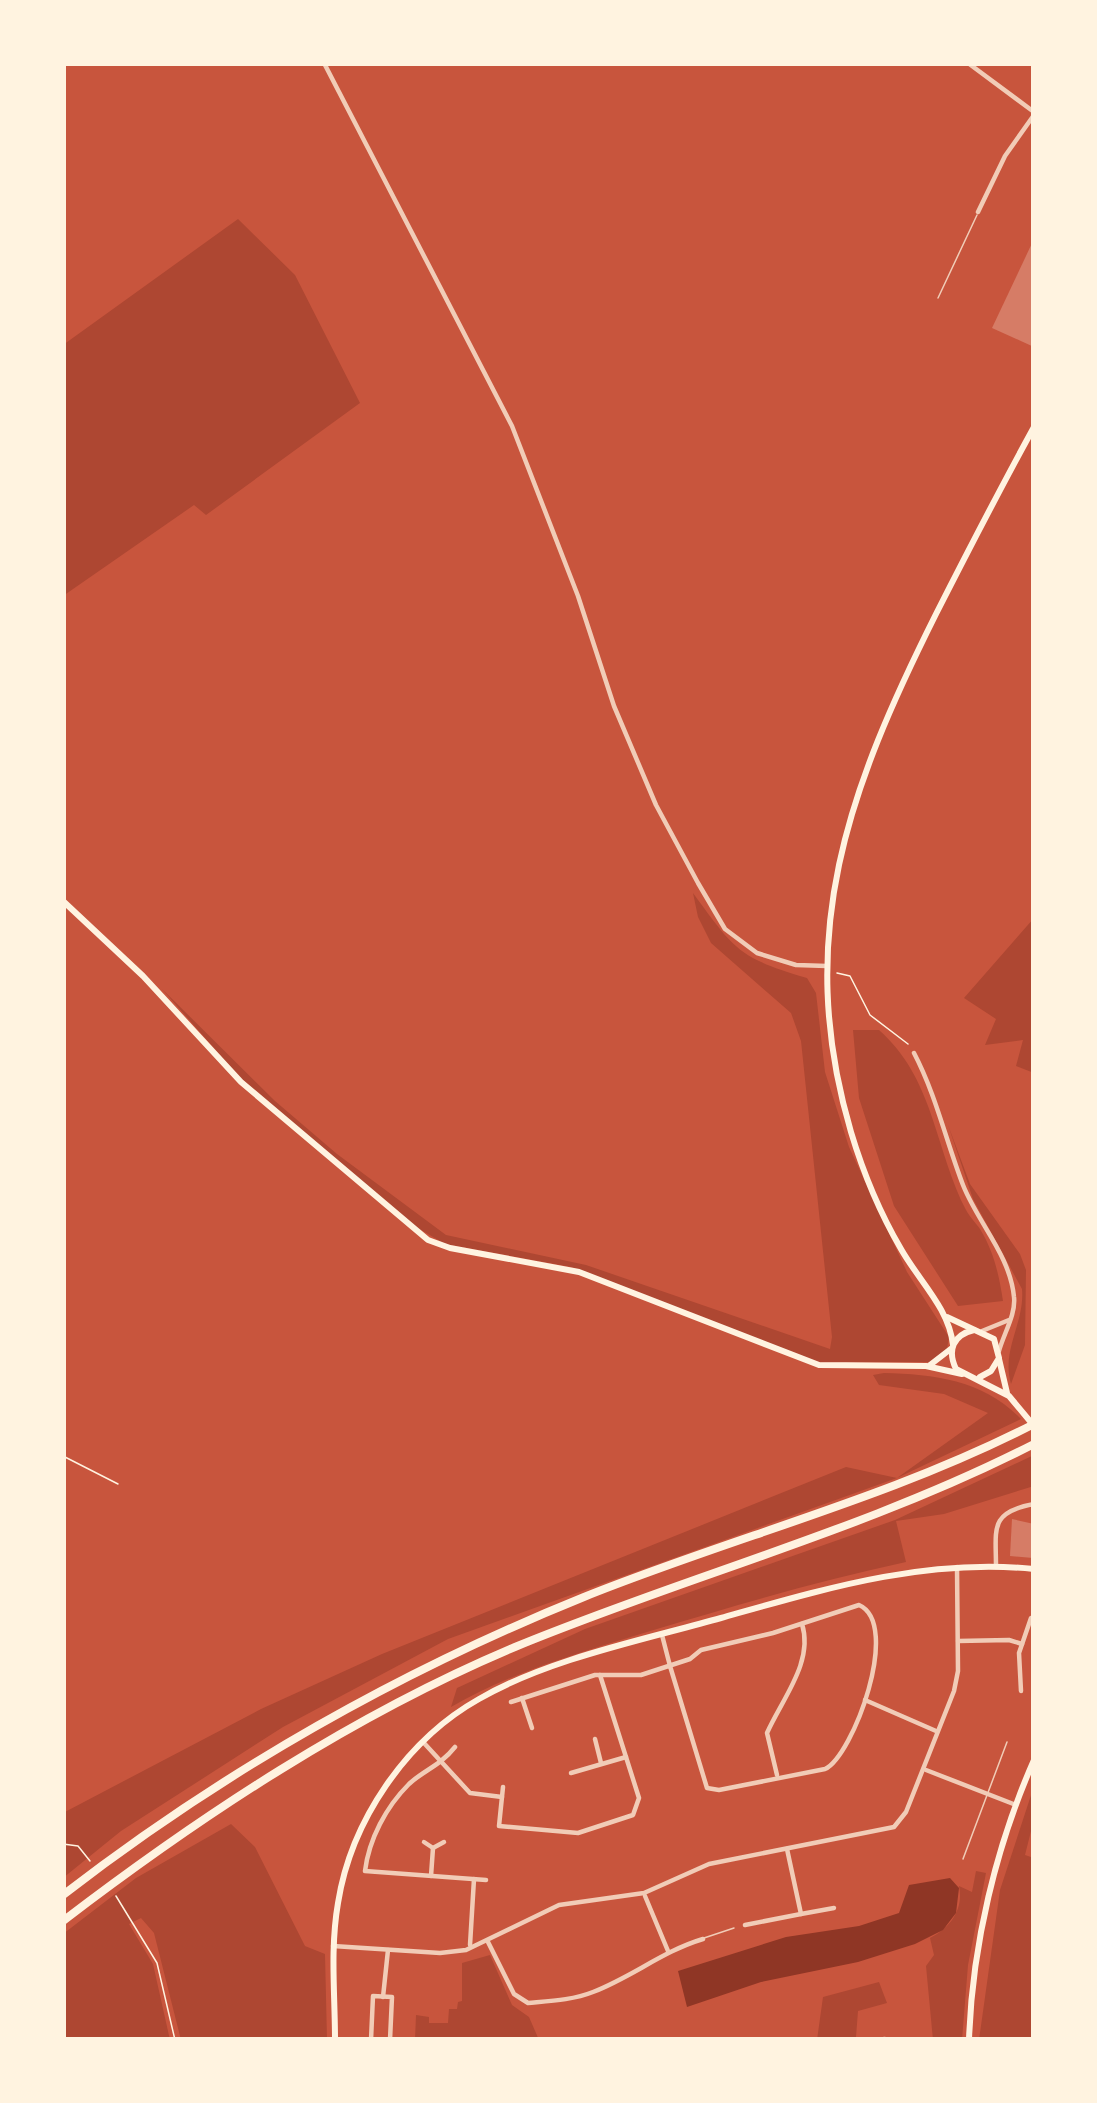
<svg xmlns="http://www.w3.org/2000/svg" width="1097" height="2103" font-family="'Libre Baskerville',serif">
  <rect width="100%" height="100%" fill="#c8553d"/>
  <g fill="#ae4732">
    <polygon points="238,219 295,275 360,403 206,515 194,505 63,596 63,345"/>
    <path d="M 693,893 C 734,949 738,958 807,978 L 816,993 L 825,1072 L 849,1147 L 907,1272 L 949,1337 L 947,1349 L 931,1362 L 818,1362 L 571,1267 L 445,1244 L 416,1227 L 241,1079 L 162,989 L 275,1101 L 337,1154 L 446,1235 L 586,1265 L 830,1349 L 832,1337 L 801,1041 L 791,1013 L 711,943 L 698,917 Z"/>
    <polygon points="1034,918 1034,1073 1016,1066 1023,1040 985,1045 996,1019 964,998"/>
    <path d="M 853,1030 L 879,1030 C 933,1078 934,1144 964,1206 C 968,1215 975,1222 980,1229 C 994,1252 999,1275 1003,1301 L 958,1306 L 894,1206 L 859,1098 Z"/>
    <path d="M 948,1125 L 970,1184 L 1020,1254 L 1026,1270 L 1025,1345 L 1011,1384 C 1001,1349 1025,1323 1022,1289 L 973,1199 Z"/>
    <path d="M 884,1373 C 935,1374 985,1381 1021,1419 L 897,1478 L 448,1639 L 283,1727 L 121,1831 L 63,1878 L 63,1813 L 261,1709 L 382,1654 L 846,1467 L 897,1478 L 988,1413 L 944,1394 L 879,1385 L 873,1375 Z"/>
    <path d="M 1034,1455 L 1034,1486 L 944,1514 L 896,1521 L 906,1562 C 822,1580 740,1604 657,1629 C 586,1651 515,1670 451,1707 L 457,1688 L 585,1629 L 895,1520 Z"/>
    <polygon points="1034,1786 1034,1819 1025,1855 1034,1858 1034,2040 979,2040 1000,1890"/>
    <polygon points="231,1824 255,1847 305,1946 325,1954 327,2040 181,2040 154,1933 141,1918 129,1924 153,1964 170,2040 63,2040 63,1934 136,1878"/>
    <path d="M 976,1871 L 986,1873 L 968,1965 L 962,2040 L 933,2040 L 926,1966 L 934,1955 L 930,1938 C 950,1928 964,1910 959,1886 L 972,1892 Z"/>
    <polygon points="490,1955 512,2005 529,2017 539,2040 415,2040 416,2015 429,2017 429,2023 448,2023 449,2009 457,2009 458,2002 462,2001 462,1963"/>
    <polygon points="879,1982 887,2003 858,2011 856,2037 817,2040 823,1997"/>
  </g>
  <polygon fill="#8f3625" points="950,1878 959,1888 956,1913 943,1930 915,1944 858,1962 761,1982 687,2007 678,1971 786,1937 859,1926 899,1913 909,1885"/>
  <g fill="#d67c66">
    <polygon points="1034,239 1034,347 992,328"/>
    <polygon points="1012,1519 1034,1524 1033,1558 1010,1556"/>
  </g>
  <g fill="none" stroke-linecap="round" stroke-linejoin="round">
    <g stroke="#fff3e0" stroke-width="1.5">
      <polyline points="837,973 850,976 870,1015 908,1044"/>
      <polyline points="63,1456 118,1484"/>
      <polyline points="63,1844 78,1846 90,1861"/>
      <polyline points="116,1896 157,1963 175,2040"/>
    </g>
    <g stroke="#f1ccb7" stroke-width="1.5">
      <polyline points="938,298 977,215"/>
      <polyline points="963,1859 1007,1742"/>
      <polyline points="704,1938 734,1928"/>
    </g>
    <g stroke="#f1ccb7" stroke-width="4.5">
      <polyline points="324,63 512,426 578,596 614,706 656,805 698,883 725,929 757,953 796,965 827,966"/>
      <polyline points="978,212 1005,156 1034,115"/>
      <path d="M 914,1053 C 936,1095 946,1141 963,1185 C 978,1223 1010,1255 1014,1297 C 1016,1314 1004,1333 999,1351"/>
      <polyline points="982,1331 1009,1320"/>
      <path d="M 996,1567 C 996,1529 989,1512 1034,1504"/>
      <polyline points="958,1641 1009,1640 1022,1644"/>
      <polyline points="1021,1691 1019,1653 1031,1618"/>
      <polyline points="522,1698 532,1728"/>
      <polyline points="865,1700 936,1731"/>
      <path d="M 511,1702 L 595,1675 L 641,1675 L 690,1659 L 701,1650 L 773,1633 L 859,1605 C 902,1624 853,1756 825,1769 L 719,1790 L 707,1788 L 670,1666 L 662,1635"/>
      <polyline points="595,1739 601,1763"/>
      <polyline points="424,1743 470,1793 502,1797"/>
      <path d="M 455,1747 C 440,1766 424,1770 409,1784 C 386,1807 369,1839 365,1871 L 486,1880"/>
      <polyline points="926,1770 1016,1805"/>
      <polyline points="571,1773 626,1757"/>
      <path d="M 777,1775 L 767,1733 C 782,1699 814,1662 802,1624"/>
      <polyline points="503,1787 499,1826 578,1833 633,1815 639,1798 600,1675"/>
      <polyline points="424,1842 433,1848 444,1842"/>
      <polyline points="431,1876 433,1848"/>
      <polyline points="645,1896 668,1951"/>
      <polyline points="801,1914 834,1908"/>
      <polyline points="745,1925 801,1914 787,1849"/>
      <path d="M 488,1942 L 514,1994 L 528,2003 C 550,2001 573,2000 593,1992 C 632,1977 663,1951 703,1939"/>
      <polyline points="470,1945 474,1879"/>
      <polyline points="333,1946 440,1953 466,1950 559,1905 644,1893 709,1864 894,1827 906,1812 954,1691 958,1671 957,1567"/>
      <polyline points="383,1997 388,1950"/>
      <polyline points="884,2039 892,2040"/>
      <polyline points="371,2040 373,1996 392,1997 390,2040"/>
    </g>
    <polyline stroke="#f1ccb7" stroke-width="4.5" points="968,63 1034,112"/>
    <g stroke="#fff3e0" stroke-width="6">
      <polyline points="63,901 143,976 241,1082 428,1240 450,1248 579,1272 819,1365 926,1366 962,1374"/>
      <polyline points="930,1365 952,1348"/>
    </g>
    <g stroke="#fff3e0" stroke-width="6">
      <polyline points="947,1317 994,1339 999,1358 991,1371 980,1377"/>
      <path d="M 974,1330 C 953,1335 947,1350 956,1369 L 1009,1396 L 1034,1426"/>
      <path d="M 953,1345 C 949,1308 919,1281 901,1249 C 880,1213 863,1172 851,1132 C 793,935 849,788 936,614 C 968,551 1000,489 1034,427"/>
      <polyline points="999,1359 1007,1393"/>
      <path d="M 335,2040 C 335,1994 330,1949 338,1903 C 351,1821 406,1740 479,1699 C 548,1659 643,1640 721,1618 C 824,1589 925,1558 1034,1569"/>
      <path d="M 969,2040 C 972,1946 996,1846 1034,1760"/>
    </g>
    <g stroke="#fff3e0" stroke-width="8">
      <path d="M 63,1895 C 221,1773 398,1672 584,1597 C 733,1537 890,1498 1034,1424"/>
      <path d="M 63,1921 C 202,1815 353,1715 515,1647 C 687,1576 868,1529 1034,1444"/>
    </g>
  </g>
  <rect width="1097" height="2103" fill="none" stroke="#fff3e0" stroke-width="132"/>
</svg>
